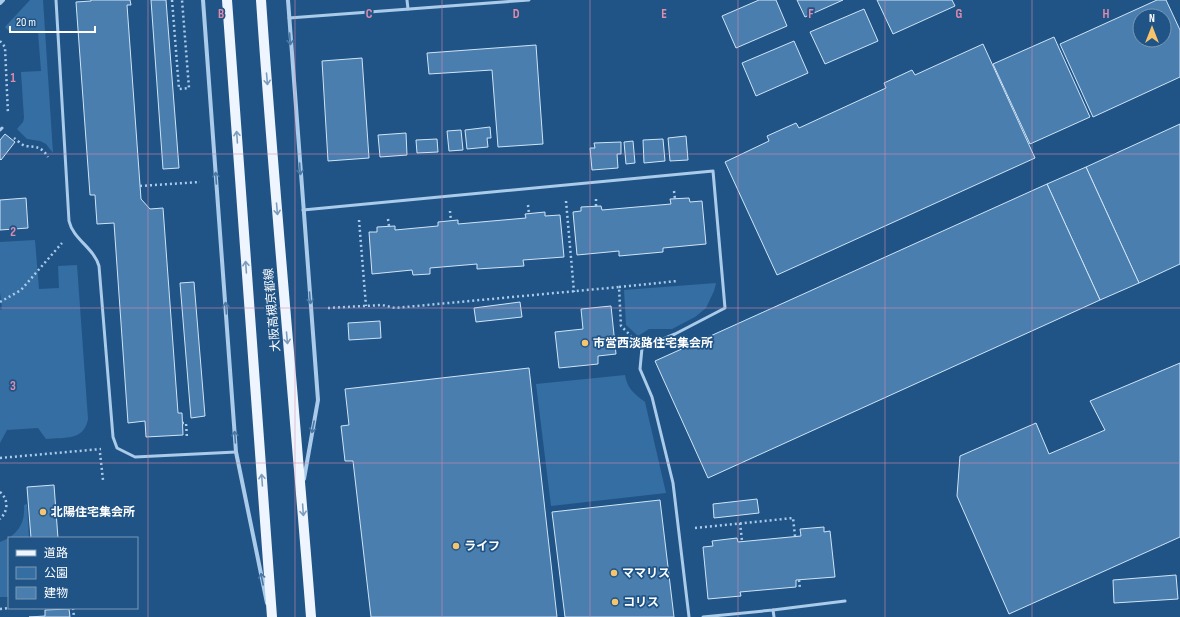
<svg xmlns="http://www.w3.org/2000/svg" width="1180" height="617" font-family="'Sofia Sans Condensed','Noto Sans JP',sans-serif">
  <rect width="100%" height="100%" fill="#215486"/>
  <g fill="#356ea3">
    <polygon points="30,0 43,0 53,153 46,144 40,141 27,139 17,129 23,122 24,118 21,72 41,71 38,32 10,32 5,27"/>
    <path d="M 35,240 L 39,289 L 59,288 L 58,266 L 77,265 L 88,419 C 84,441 65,437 46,439 L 38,428 L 7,430 L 0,443 L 0,310 L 2,309 L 0,292 L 0,242 Z"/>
    <polygon points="716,283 714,291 706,308 695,317 672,329 649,329 638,336 626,325 624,290"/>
    <path d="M 625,375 C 627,388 634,394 645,402 L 666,493 L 551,506 L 536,384 Z"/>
    <path d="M 27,504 L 29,538 L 9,538 C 21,529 25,520 24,505 Z"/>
    <polygon points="9,538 9,597 0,597 0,542"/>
  </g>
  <g fill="#4a7eae" stroke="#cfe4f7" fill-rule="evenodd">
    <polygon points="91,0 130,0 131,5 127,5 141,199 150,209 163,208 178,413 182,413 183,435 146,437 145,421 128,423 114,223 97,224 95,195 90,195 76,2 91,1"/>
    <polygon points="151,0 166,0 179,168 163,169"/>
    <polygon points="759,0 776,0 787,26 736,48 722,16"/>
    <polygon points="797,0 843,0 805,17"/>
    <polygon points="877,0 952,0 955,6 893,34"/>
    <path d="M 1157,0 L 1166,0 L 1180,30 L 1180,77 L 1093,117 L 1060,44 ZM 1140,16 L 1164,16 L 1164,40 L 1140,40 Z"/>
    <polygon points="864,9 878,41 825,64 810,32"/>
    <polygon points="1054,37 1090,117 1030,144 993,64"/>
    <polygon points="794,41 808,73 756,96 742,63"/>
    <polygon points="983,44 1035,158 777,275 725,162 769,141 767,136 796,123 799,128 886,88 884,83 912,70 915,75"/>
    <polygon points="536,45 543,144 498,147 492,70 429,74 427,53"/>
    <polygon points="362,58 369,158 328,161 322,61"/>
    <polygon points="1180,124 1180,264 1139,283 1086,167"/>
    <polygon points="490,127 491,138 487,138 488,147 467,149 465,130"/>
    <polygon points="461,130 463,150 449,151 447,131"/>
    <polygon points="406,133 407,155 380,157 378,135"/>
    <polygon points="5,134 15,142 1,160 0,159 0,140"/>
    <polygon points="686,136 688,160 670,161 668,138"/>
    <polygon points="437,139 438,152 417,153 416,140"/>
    <polygon points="663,139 665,161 644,163 643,140"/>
    <polygon points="633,141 635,163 626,164 624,142"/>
    <polygon points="621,142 621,154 617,154 618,168 592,170 590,148 595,148 594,143"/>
    <polygon points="1086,167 1139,283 1100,300 1047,184"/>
    <polygon points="1047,184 1100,300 708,478 655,361"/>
    <polygon points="26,198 28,228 0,230 0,200"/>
    <polygon points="689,198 690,202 702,201 706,244 663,248 663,252 619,256 619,251 577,255 573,212 581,211 581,207 601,206 602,210 671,204 670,199"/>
    <polygon points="545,212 545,216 560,215 564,257 523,260 524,266 477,269 477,264 430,268 430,274 413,275 412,270 372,274 369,232 377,232 377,227 395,226 395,230 438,226 438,222 458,220 458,224 526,218 525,214"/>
    <polygon points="194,282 205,416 191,418 180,283"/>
    <polygon points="520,302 522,317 476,322 474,308"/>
    <polygon points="611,306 616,354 598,356 598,364 559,368 555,332 583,329 581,309"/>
    <polygon points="380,321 381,338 349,340 348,323"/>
    <polygon points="1180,363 1180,537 1009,614 957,496 960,456 1036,423 1049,454 1105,430 1090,401"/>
    <polygon points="529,368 557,617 371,617 353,461 345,461 341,426 349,425 345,389"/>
    <polygon points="54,485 58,538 31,538 27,487"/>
    <polygon points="757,499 759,513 714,518 713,504"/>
    <polygon points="660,500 674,617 565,617 552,512"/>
    <polygon points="824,527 824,532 830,531 835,577 796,580 796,587 740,592 741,596 708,599 703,547 713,546 712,541 737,538 738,542 801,536 800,529"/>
    <polygon points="1176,575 1178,599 1114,603 1113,580"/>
    <polygon points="69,609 70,617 29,617 45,616 45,610"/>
  </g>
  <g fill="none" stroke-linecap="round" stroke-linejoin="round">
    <g stroke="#aacbe9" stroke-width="2.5" stroke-dasharray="2 3" stroke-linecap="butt">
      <polyline points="172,0 179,89 189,88 182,0"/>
      <polyline points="0,41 5,47 8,114"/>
      <path d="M 14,138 C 17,140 22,145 25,146 C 36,147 41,146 48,157"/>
      <polyline points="140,186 200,182"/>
      <polyline points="674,191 675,199"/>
      <polyline points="596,199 596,206"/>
      <polyline points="566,201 574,292"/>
      <polyline points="528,205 529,214"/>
      <polyline points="450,211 451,221"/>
      <polyline points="388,219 389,226"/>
      <polyline points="359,220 366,306"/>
      <polyline points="619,287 677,281"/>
      <polyline points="0,302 21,290 62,243"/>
      <polyline points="328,308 382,305 395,308 619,287 621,326 631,336"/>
      <polyline points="182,423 186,423 187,438"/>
      <polyline points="100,453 103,480"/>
      <polyline points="0,458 101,449"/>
      <path d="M 0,492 C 9,500 8,511 0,519"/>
      <polyline points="740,523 742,541"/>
      <polyline points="695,528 793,518 795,536"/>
      <polyline points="799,580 800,589"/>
      <polyline points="73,608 74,617"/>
      <polyline points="0,609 9,608"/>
    </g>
    <g stroke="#aacbe9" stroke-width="3">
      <path d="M 56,0 L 69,221 C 73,239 94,248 99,266 L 113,437 L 117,448 L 135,457 L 236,452"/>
      <polyline points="407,0 408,9"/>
      <polyline points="289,18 529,0"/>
      <polyline points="0,130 2,128"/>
      <polyline points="303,210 713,171 725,308 675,334 642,348 640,369 652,397 673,483 689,617"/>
      <polyline points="773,610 774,617"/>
      <polyline points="703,617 773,610 845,601"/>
    </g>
    <g stroke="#aacbe9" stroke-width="4">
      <polyline points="203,0 236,452 267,603"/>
      <polyline points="288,0 318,400 304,479"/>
      <polyline points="0,3 3,0"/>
    </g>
    <g stroke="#eef5fe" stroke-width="10">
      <polyline points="227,0 272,617"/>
      <path d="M 261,0 C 275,206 295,411 311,617"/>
    </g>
  </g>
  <defs><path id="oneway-shaft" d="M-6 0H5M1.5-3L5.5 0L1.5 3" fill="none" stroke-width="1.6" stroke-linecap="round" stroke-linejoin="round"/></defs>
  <g stroke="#4a78a4">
    <use href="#oneway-shaft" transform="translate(290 39) rotate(86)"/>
    <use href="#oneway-shaft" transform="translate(300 169) rotate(86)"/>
    <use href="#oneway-shaft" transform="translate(216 178) rotate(-94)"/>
    <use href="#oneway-shaft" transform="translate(310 298) rotate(85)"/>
    <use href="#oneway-shaft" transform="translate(226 308) rotate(-94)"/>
    <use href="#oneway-shaft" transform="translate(313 427) rotate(101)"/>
    <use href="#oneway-shaft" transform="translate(235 437) rotate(-94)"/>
    <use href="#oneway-shaft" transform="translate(262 579) rotate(-101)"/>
  </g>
  <g stroke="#7d9cbc">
    <use href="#oneway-shaft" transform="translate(267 79) rotate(85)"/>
    <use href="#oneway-shaft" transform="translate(237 137) rotate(-94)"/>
    <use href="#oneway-shaft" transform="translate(277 209) rotate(85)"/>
    <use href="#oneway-shaft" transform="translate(246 267) rotate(-94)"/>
    <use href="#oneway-shaft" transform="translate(287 338) rotate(85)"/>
    <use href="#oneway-shaft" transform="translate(262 480) rotate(-94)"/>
    <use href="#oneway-shaft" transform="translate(303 510) rotate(86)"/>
  </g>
  <path fill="none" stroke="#e08cad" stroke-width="1" stroke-opacity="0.55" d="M 148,0 L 148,617M 295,0 L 295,617M 442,0 L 442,617M 590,0 L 590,617M 738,0 L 738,617M 885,0 L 885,617M 1032,0 L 1032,617M 0,154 L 1180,154M 0,308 L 1180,308M 0,463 L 1180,463"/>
  <g fill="#f6c46c" stroke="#215486" stroke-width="1.5">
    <circle cx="585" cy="343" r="4"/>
    <circle cx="43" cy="512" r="4"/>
    <circle cx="456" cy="546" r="4"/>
    <circle cx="614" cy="573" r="4"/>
    <circle cx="615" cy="602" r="4"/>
  </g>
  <g text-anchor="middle" stroke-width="3.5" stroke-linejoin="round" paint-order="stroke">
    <g font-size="12" fill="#fff" stroke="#215486">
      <text transform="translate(272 310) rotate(-95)" y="4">大阪高槻京都線</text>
    </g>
    <g font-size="12" font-weight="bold" fill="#fff" stroke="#215486" text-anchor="start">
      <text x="593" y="347">市営西淡路住宅集会所</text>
      <text x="51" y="516">北陽住宅集会所</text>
      <text x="464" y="550">ライフ</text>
      <text x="622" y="577">ママリス</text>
      <text x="623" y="606">コリス</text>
    </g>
  </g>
  <g font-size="13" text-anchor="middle" font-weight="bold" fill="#e08cad" stroke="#215486" stroke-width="3.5" stroke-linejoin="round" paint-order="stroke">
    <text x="221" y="18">B</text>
    <text x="369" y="18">C</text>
    <text x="516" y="18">D</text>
    <text x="664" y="18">E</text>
    <text x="811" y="18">F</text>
    <text x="959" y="18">G</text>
    <text x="1106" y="18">H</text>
    <text x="13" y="82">1</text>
    <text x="13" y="236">2</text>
    <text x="13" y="390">3</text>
  </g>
  <rect x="8" y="537" width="130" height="72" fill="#215486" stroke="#7a98b6"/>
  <rect x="16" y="550" width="20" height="6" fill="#eef5fe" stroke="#7a98b6"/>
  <text x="44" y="557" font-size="12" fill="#ffffff">道路</text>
  <rect x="16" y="567" width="20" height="12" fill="#356ea3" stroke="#7a98b6"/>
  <text x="44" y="577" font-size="12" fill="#ffffff">公園</text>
  <rect x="16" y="587" width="20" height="12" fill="#4a7eae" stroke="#7a98b6"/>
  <text x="44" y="597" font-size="12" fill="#ffffff">建物</text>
  <g transform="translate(1152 28)"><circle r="19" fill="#215486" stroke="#7a98b6"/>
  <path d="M0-3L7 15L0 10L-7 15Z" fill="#f6c46c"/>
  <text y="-6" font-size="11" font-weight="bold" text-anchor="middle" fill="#ffffff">N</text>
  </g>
  <path d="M10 26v6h85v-6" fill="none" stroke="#ffffff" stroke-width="2"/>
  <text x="16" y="26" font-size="12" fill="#ffffff" stroke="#215486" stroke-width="3" paint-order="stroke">20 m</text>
</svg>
